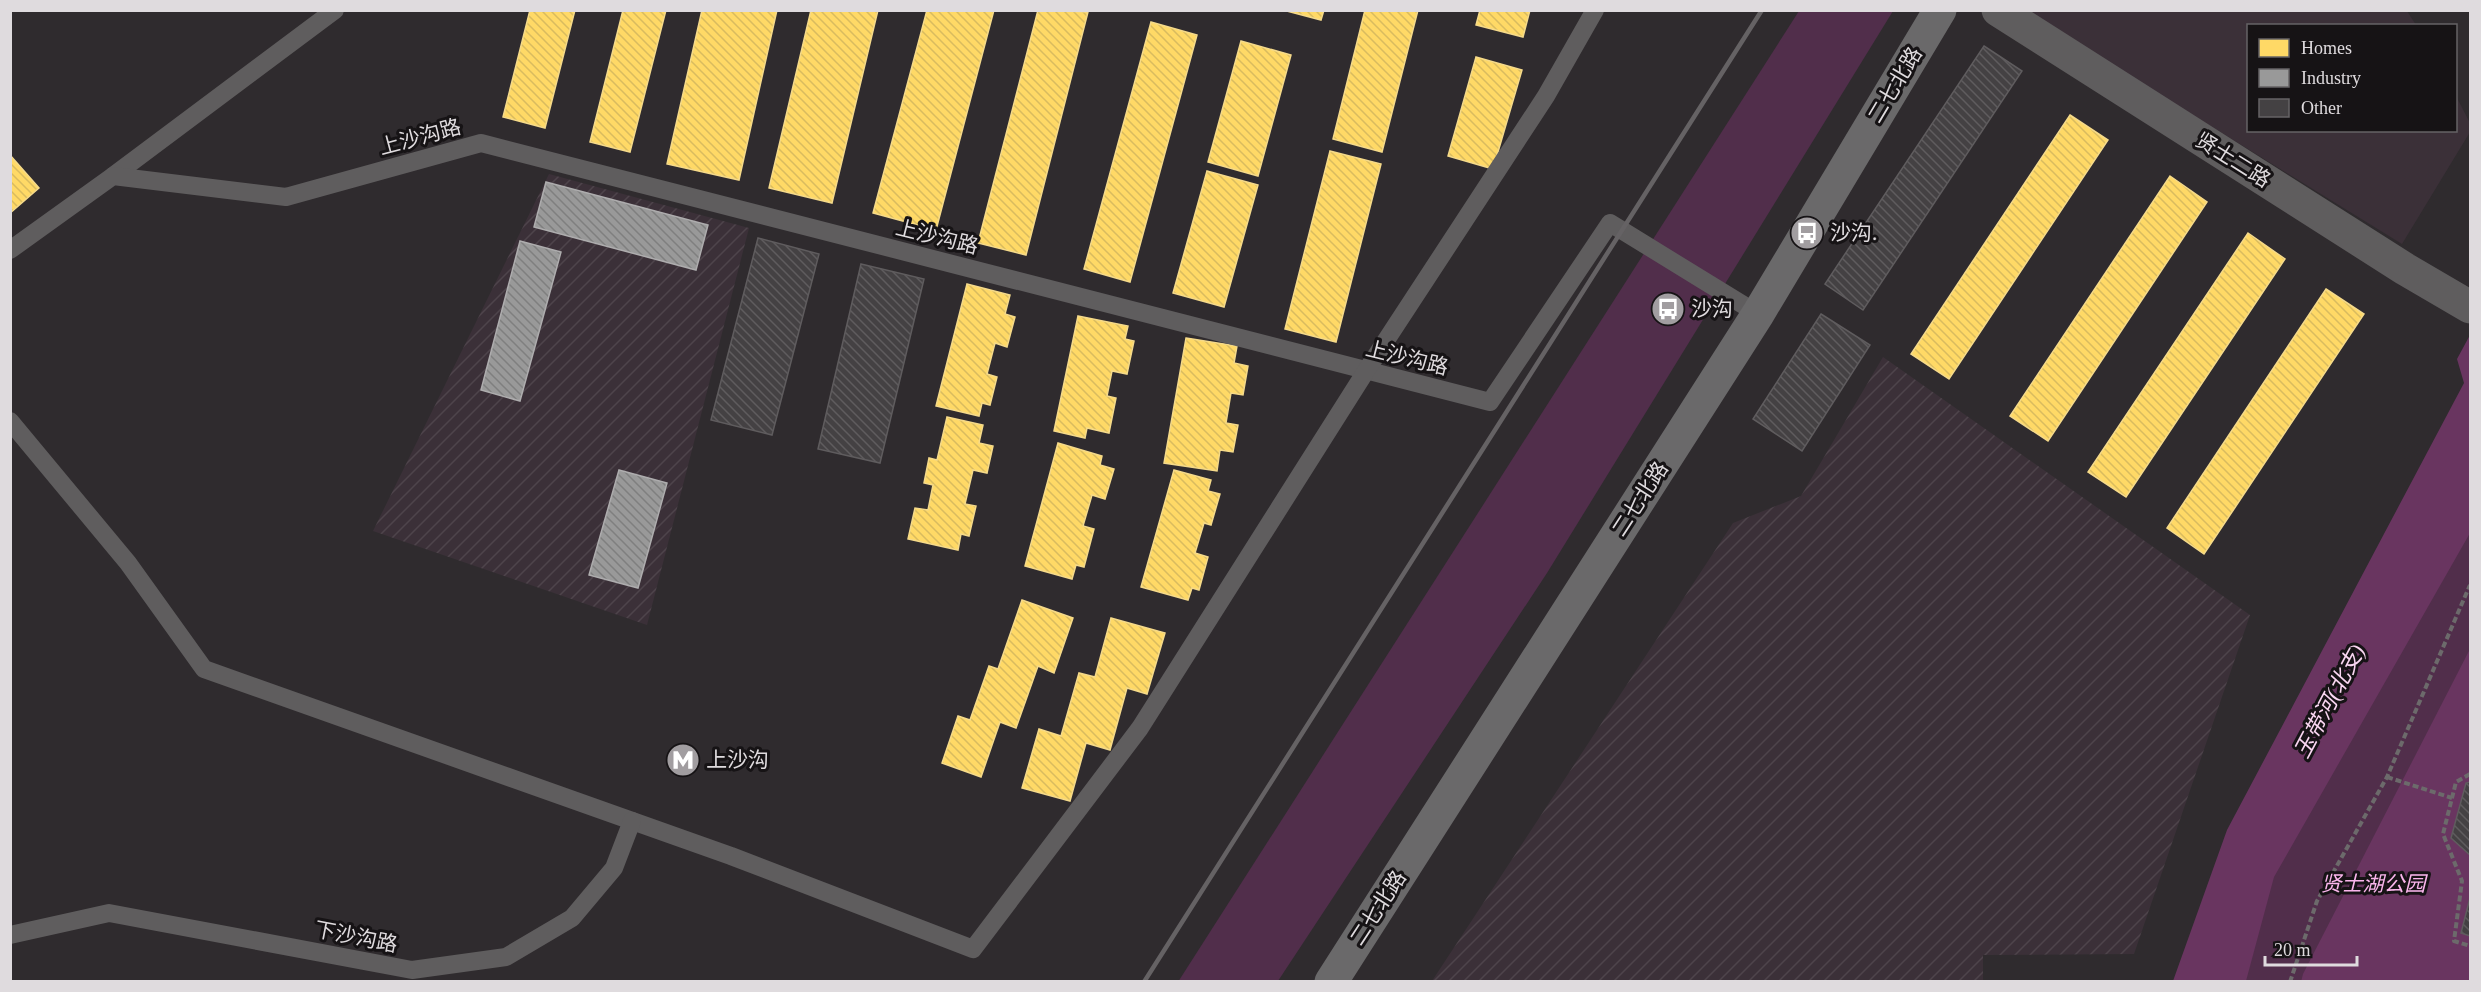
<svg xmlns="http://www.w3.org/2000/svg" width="2481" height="992" font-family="'Times New Roman','Noto Sans SC',serif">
  <defs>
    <pattern id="industrial-furrows" width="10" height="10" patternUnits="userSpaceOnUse" patternTransform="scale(1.5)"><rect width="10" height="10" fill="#3b3038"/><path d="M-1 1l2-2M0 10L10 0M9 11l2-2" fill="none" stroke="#4e444b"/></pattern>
    <pattern id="homes-back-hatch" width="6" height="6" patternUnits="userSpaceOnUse" patternTransform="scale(1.5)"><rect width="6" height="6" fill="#ffd966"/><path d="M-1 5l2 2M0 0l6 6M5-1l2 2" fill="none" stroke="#d9bb5f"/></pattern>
    <pattern id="industry-back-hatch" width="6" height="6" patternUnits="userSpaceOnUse" patternTransform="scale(1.5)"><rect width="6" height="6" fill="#999"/><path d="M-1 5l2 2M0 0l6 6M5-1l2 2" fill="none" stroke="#7f7f7f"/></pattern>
    <pattern id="building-back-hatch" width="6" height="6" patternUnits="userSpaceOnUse" patternTransform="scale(1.5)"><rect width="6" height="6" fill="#444143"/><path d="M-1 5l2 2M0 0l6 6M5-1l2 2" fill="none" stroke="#5f5c5e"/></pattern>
  </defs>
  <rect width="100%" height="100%" fill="#2f2b2e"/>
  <polygon fill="#3b3038" points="2024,11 2407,11 2416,25 2248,26 2248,130 2456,130 2456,96 2470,123 2470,132 2402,244"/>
  <g fill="url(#industrial-furrows)">
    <polygon points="549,174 749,228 647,625 373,531"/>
    <polygon points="1883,357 2250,615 2134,954 1983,955 1983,982 1432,981 1733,523 1801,496"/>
  </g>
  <g fill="#512e4b">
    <polygon points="1799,11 1893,11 1547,573 1278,981 1178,982"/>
    <polygon points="2470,494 2470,981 2242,982 2268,874"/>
  </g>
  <g fill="#693560">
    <polygon points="2470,335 2470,533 2274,877 2246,981 2173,981 2227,830 2464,383 2457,359"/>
    <polygon points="2470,649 2470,981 2301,982 2303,974"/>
  </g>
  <g fill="url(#homes-back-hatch)" stroke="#f5da8a" stroke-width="1.5">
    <polygon points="530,10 575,10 545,128 503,117"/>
    <polygon points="623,10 666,10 630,152 590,142"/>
    <polygon points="702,10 777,10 739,180 667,164"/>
    <polygon points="811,10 878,10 832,203 769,188"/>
    <polygon points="927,10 994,10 936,230 873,213"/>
    <polygon points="1038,10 1088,12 1026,255 978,243"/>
    <polygon points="1283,10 1324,10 1321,20"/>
    <polygon points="1365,10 1418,10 1382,152 1333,139"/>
    <polygon points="1480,10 1530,10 1523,37 1476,25"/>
    <polygon points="1151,22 1197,35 1130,282 1084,269"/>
    <polygon points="1241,41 1291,55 1258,176 1208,162"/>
    <polygon points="1476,57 1522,70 1493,169 1448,156"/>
    <polygon points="2070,115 2108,140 1949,379 1911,354"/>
    <polygon points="1330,151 1381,164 1336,342 1285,329"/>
    <polygon points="10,155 39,188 10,213"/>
    <polygon points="1207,171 1258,185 1224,307 1173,293"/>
    <polygon points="2170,176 2207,202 2048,441 2010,416"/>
    <polygon points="2248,233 2285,259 2126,497 2088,472"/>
    <polygon points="967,284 1010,295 1005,314 1015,317 1007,347 995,343 987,374 997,377 990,405 982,403 979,416 936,406"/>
    <polygon points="2326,289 2364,314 2204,554 2167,528"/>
    <polygon points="1078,316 1128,326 1125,339 1134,341 1127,374 1112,371 1107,396 1116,398 1109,433 1087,428 1085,438 1054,431"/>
    <polygon points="1186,338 1237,346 1234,363 1248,366 1243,395 1231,393 1226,423 1238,425 1233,452 1220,450 1217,471 1164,463"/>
    <polygon points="947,417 983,425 979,443 993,446 987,473 973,470 965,504 976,506 969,536 961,534 958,550 908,539 915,508 928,510 933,485 924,483 929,458 937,460"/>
    <polygon points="1058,443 1102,456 1100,465 1114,469 1105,499 1092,495 1083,526 1094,529 1084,567 1076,565 1072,579 1025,566"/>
    <polygon points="1174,470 1211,480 1208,491 1220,494 1211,525 1204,523 1195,553 1208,557 1199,590 1192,588 1188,600 1141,587"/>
    <polygon points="1022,600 1073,618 1054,673 1038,666 1016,728 1000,722 981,777 942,763 958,716 970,720 989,666 998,669"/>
    <polygon points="1111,618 1165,633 1147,694 1127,688 1110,750 1086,743 1070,801 1022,788 1039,729 1061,736 1079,673 1095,677"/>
  </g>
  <g fill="url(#industry-back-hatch)" stroke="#aeadae" stroke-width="1.5">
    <polygon points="546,182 708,225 696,270 534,227"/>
    <polygon points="520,241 561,252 520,401 481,390"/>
    <polygon points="619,470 667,483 638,588 589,575"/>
  </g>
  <g fill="url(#building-back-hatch)" stroke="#5f5c5e" stroke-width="1.5">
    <polygon points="1984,46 2022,71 1863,310 1825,284"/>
    <polygon points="758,238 819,254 772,435 711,420"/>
    <polygon points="861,264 924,279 880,463 818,449"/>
    <polygon points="1821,314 1870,345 1802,451 1753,419"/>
    <polygon points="2470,782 2470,855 2451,838 2466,783"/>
    <polygon points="2470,898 2470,936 2461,933"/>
  </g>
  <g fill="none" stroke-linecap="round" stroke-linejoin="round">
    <g stroke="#6c6a6b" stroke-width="4" stroke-dasharray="6 3" stroke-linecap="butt">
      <polyline points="2470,774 2456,782 2443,834 2462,881 2454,941 2470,946"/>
      <polyline points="2387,777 2452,798"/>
      <polyline points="2290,982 2317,901 2387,777 2470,585"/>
    </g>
    <g stroke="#5f5d5e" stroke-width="18">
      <polyline points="113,176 335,10"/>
      <polyline points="10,250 113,176 286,197 481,143 1490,402 1610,223 1758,314"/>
      <polyline points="10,421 128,563 204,669 731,856 973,949 1140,728 1366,371 1546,96 1595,10"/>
      <polyline points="10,935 109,913 412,970 506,957 572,918 614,868 632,821"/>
    </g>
    <polyline stroke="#5f5d5e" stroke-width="33" points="1998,10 2405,269 2470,307"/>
    <polyline stroke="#6a696a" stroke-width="33" points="1331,982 1758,314 1940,10"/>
    <polyline stroke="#656264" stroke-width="4.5" points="1144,982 1762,10"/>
  </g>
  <defs>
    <symbol id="bus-disc" viewBox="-11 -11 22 22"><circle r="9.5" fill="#a19da0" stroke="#161315"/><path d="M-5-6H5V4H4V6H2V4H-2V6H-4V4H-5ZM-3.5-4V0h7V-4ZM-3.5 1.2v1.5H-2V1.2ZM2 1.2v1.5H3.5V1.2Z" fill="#fff"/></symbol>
    <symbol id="metro-disc" viewBox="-11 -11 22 22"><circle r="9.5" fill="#a19da0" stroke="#161315"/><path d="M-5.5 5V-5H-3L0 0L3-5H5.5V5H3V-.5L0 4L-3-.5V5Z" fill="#fff"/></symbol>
  </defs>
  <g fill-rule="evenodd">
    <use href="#bus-disc" x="1788" y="214" width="38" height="38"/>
    <use href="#bus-disc" x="1649" y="290" width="38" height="38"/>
    <use href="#metro-disc" x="664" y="741" width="38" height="38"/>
  </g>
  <g text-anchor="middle" stroke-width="6" stroke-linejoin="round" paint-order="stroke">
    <g font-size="21" fill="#dfdbde" stroke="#161315">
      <text transform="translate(1895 85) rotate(-59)" y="7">二七北路</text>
      <text transform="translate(420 137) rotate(-15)" y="7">上沙沟路</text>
      <text transform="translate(2233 160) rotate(32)" y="7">贤士二路</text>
      <text transform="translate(937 237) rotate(14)" y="7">上沙沟路</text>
      <text transform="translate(1407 358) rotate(14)" y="7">上沙沟路</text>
      <text transform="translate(1640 499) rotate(-57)" y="7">二七北路</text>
      <text transform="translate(1378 908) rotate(-57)" y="7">二七北路</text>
      <text transform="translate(356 937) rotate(11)" y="7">下沙沟路</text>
    </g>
    <g font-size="21" fill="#dfdbde" stroke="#161315" text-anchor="start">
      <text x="1830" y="240">沙沟.</text>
      <text x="1691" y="316">沙沟</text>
      <text x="706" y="767">上沙沟</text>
    </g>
    <g font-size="21" font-style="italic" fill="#fab5ec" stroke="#161315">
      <text x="2373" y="891">贤士湖公园</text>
    </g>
    <g font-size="22" font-style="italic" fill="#fad7f2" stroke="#161315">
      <text transform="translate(2329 701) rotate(-62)" y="8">玉带河(北支)</text>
    </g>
  </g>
  <rect width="2481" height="992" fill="none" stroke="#dfdbde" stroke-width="24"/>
  <rect x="2247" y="24" width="210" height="108" fill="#161315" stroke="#666365" stroke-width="1.5"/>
  <rect x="2259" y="39" width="30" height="18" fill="#ffd966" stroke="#666365" stroke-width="1.5"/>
  <text x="2301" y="54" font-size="18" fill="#dfdbde">Homes</text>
  <rect x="2259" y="69" width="30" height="18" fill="#999999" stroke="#666365" stroke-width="1.5"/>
  <text x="2301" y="84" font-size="18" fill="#dfdbde">Industry</text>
  <rect x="2259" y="99" width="30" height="18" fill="#444143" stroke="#666365" stroke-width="1.5"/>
  <text x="2301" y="114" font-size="18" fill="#dfdbde">Other</text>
  <path d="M2265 956v9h92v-9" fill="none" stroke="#dfdbde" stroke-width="3"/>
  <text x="2274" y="956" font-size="18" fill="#dfdbde" stroke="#161315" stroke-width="4.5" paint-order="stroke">20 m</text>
</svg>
